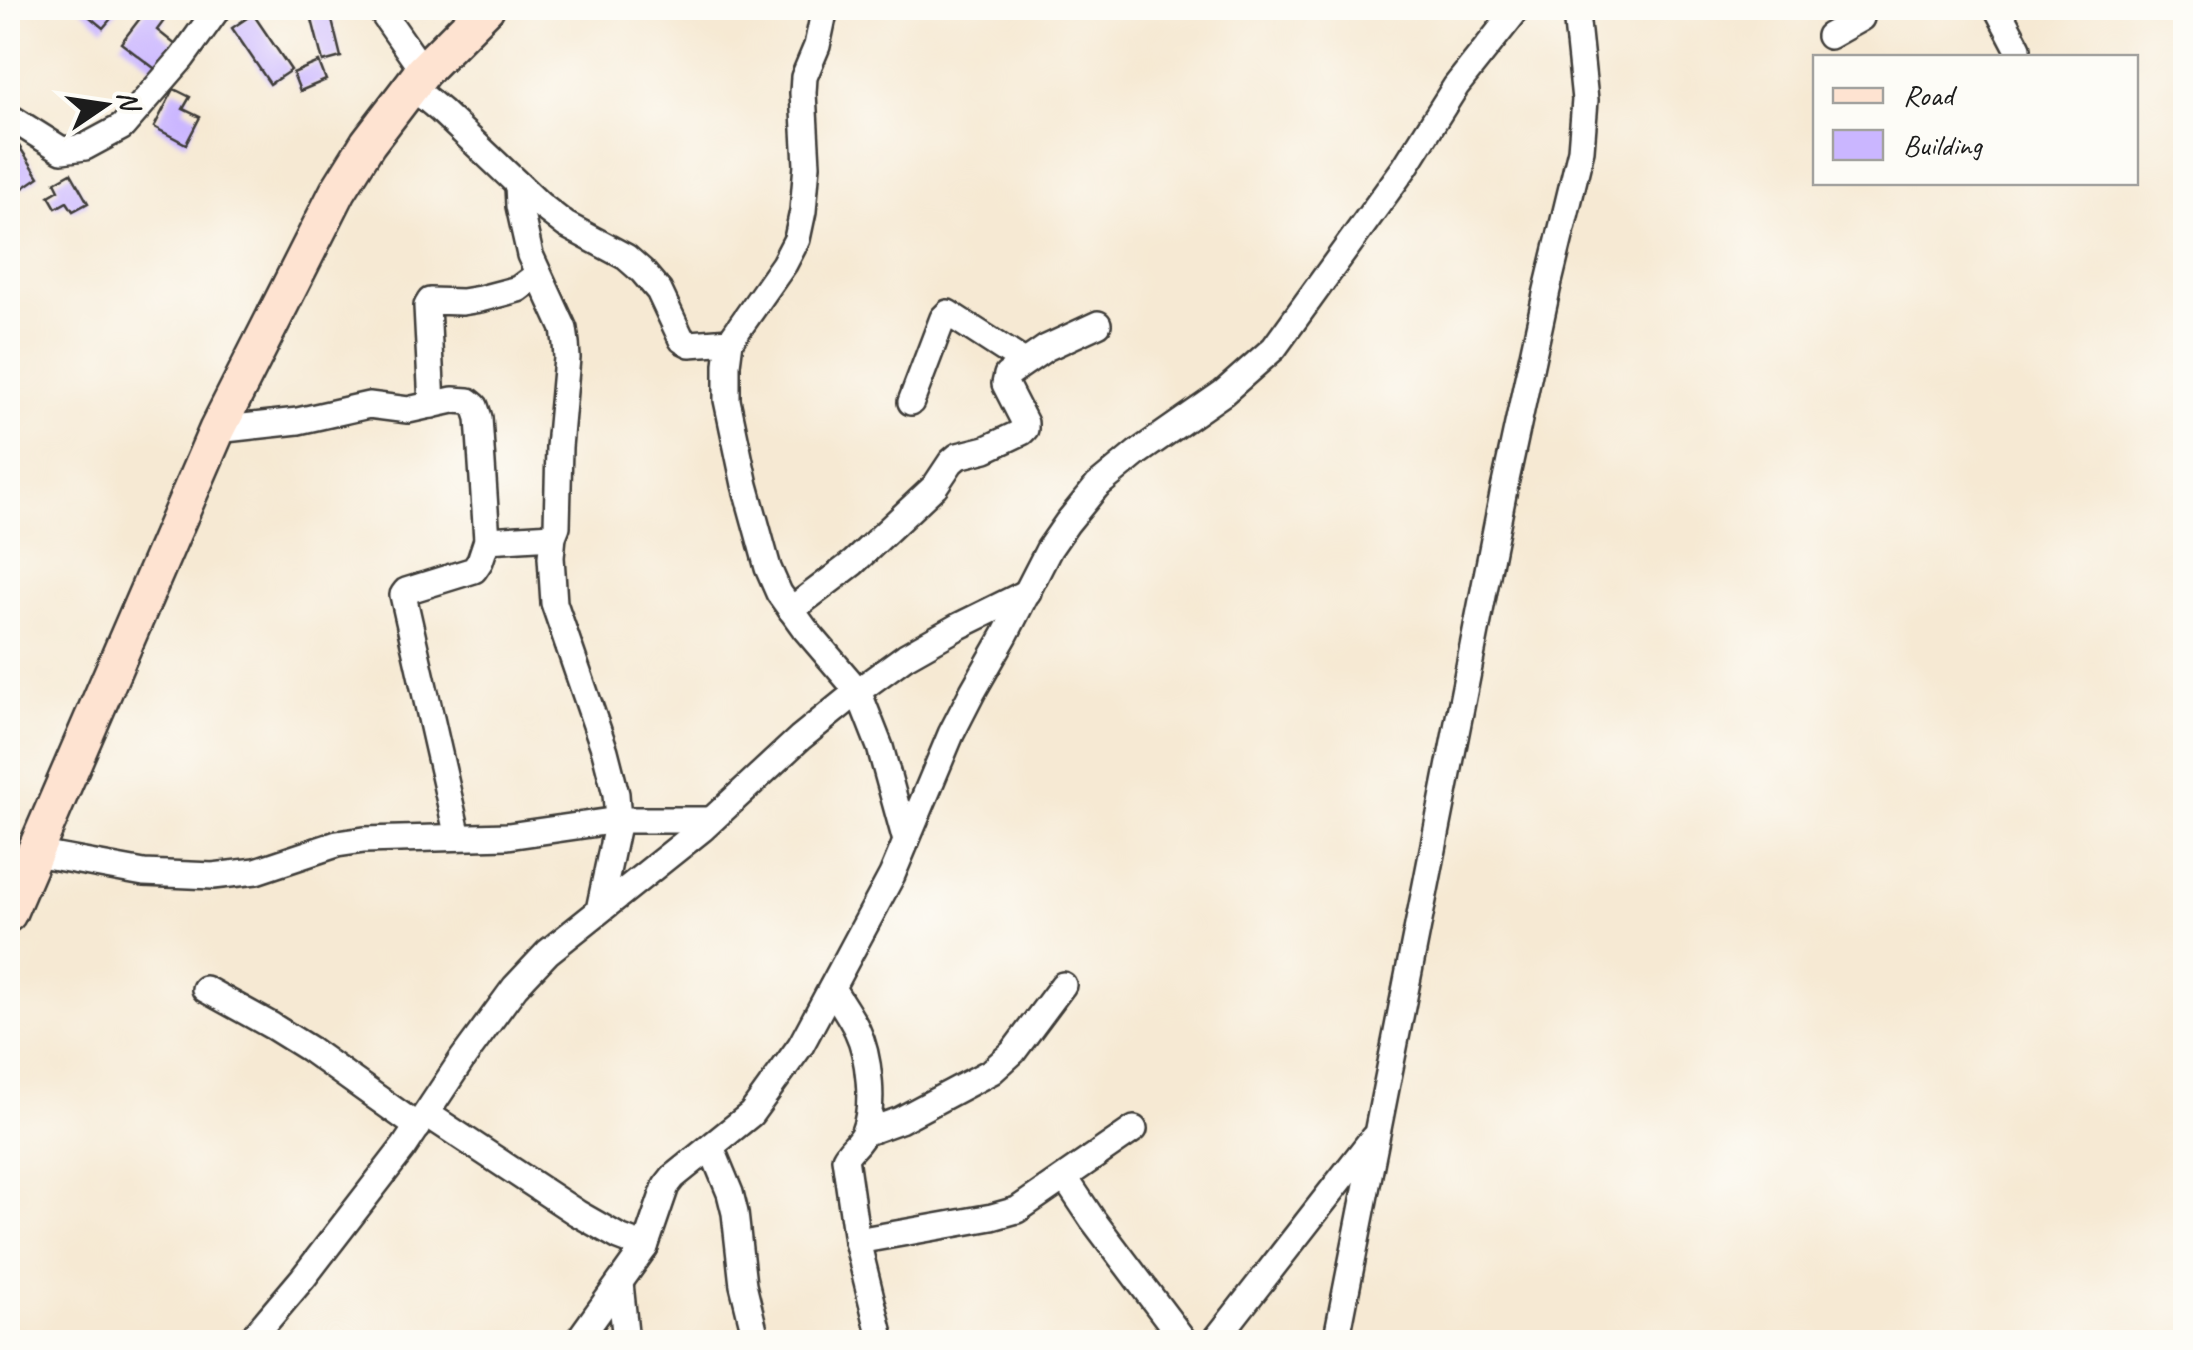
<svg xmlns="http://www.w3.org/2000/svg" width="2193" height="1350" font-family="Caveat,sans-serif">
<rect width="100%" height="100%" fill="#fdfcf7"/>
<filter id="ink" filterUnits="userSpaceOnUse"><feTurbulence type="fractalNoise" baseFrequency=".01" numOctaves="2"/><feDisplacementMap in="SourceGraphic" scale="20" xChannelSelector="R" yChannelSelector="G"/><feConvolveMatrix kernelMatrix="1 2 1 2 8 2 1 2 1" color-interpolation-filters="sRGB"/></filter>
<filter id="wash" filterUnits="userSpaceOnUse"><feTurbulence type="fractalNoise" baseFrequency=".0048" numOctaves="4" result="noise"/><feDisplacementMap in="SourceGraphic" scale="40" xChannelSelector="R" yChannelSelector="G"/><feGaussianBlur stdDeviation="2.25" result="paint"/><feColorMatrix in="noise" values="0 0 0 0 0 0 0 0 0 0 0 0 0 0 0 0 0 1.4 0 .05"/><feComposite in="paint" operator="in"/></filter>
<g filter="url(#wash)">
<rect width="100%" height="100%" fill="#f6e9d3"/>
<g id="blocks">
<g fill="#cab6ff">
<polygon points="79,8 120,8 103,28"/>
<polygon points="148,8 166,18 157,30 177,46 158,71 121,43"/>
<polygon points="309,8 329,8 341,57 323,62"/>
<polygon points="253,14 291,70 270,84 232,28"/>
<polygon points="319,62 326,80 300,91 293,73"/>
<polygon points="174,89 190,97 183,109 200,117 186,144 154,127"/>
<polygon points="19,146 39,177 23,188 16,177 8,182 8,153"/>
<polygon points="71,173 88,203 73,211 67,202 56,208 49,196 59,190 55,182"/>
</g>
</g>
</g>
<g filter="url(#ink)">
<use href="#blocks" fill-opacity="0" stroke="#3d3b37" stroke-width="2.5"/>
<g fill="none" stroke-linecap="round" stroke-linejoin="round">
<g stroke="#3d3b37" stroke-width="30">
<g id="minor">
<polyline points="379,8 423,71"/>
<polyline points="825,8 817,46 804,77 803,93 807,165 803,211 797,239 784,264 730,341 727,364 727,400 745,485 768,568 779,593 805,629 858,691 880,747 906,841"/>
<polyline points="1997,8 2018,48"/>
<polyline points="1829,36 1861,18 1863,8"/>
<polyline points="411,86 441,111 539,204 566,225 626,257 642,271 659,291 682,340 690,344 730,341"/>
<polyline points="8,116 62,150 85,147 122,127 182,58 218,8"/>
<polyline points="518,185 519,206 530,255 564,329 566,343 567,358 559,447 557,526 553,536 551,557 554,603 605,751 616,794 618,820 599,910"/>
<polyline points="911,402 943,318 948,313 1024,362"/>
<polyline points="432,405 427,306 430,301 462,302 480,299 518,289 538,274"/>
<polyline points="217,430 298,421 369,405 408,410 453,400 469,401 475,406 479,418 487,540 480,561 474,570 406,591 403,595 458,837"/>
<polyline points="487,540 553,536"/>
<polyline points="791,610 853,563 935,486 951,462 958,456 986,449 1022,432 1025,429 1025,423 1005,384 1007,375 1046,348 1098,324"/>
<polyline points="35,853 144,873 213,876 256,871 337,844 364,840 508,836 618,820 711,820"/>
<path d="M832,988c8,14 18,27 25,42 12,25 18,76 7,102 -4,11 -14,16 -19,26l12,83 25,101"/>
<polyline points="205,989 272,1026 309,1049 418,1127"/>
<polyline points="427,1114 577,1213 619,1237 645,1247"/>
<polyline points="864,1133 900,1120 992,1071 1013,1052 1063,985"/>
<polyline points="711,1147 730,1193 735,1213 743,1285 757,1342"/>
<polyline points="1065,1178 1093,1220 1185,1342"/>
<polyline points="857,1241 992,1217 1017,1210 1134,1129"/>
<polyline points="620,1283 626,1342"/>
<polyline points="249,1342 303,1278 404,1147 463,1058 515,987 548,952 702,829 800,738 858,691 906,656 959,626 1028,592"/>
<polyline points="577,1342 645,1247 666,1186 673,1177 751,1114 801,1045 892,875 951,734 973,691 1005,635 1049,549 1067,523 1097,486 1137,453 1223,393 1274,348 1405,167 1456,86 1518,8"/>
<polyline points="1214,1342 1373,1138"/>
<polyline points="1336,1342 1504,489 1547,290 1581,150 1585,100 1577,23 1577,8"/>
</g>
</g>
<g stroke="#3d3b37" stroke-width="40">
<polyline id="secondary" points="8,914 217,430 338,191 368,143 423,71 486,8"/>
</g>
<use href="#minor" stroke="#fff" stroke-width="25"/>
<use href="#secondary" stroke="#fee3d1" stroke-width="35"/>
</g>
</g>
<rect width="2193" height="1350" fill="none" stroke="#fdfcf7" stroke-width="40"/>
<rect x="1813" y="55" width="325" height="130" fill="#fdfcf7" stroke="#a3a29f" stroke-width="2.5"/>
<rect x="1833" y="88" width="50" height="15" fill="#fee3d1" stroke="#a3a29f" stroke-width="2.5"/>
<text x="1903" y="105" font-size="30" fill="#1c1c1c">Road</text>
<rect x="1833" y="130" width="50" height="30" fill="#cab6ff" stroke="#a3a29f" stroke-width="2.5"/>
<text x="1903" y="155" font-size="30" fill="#1c1c1c">Building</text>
<g transform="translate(105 105) rotate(77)" stroke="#fdfcf7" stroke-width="8" paint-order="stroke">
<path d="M0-8L18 38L0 25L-18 38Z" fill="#1c1c1c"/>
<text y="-15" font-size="28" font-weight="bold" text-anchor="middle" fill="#1c1c1c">N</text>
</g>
</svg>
